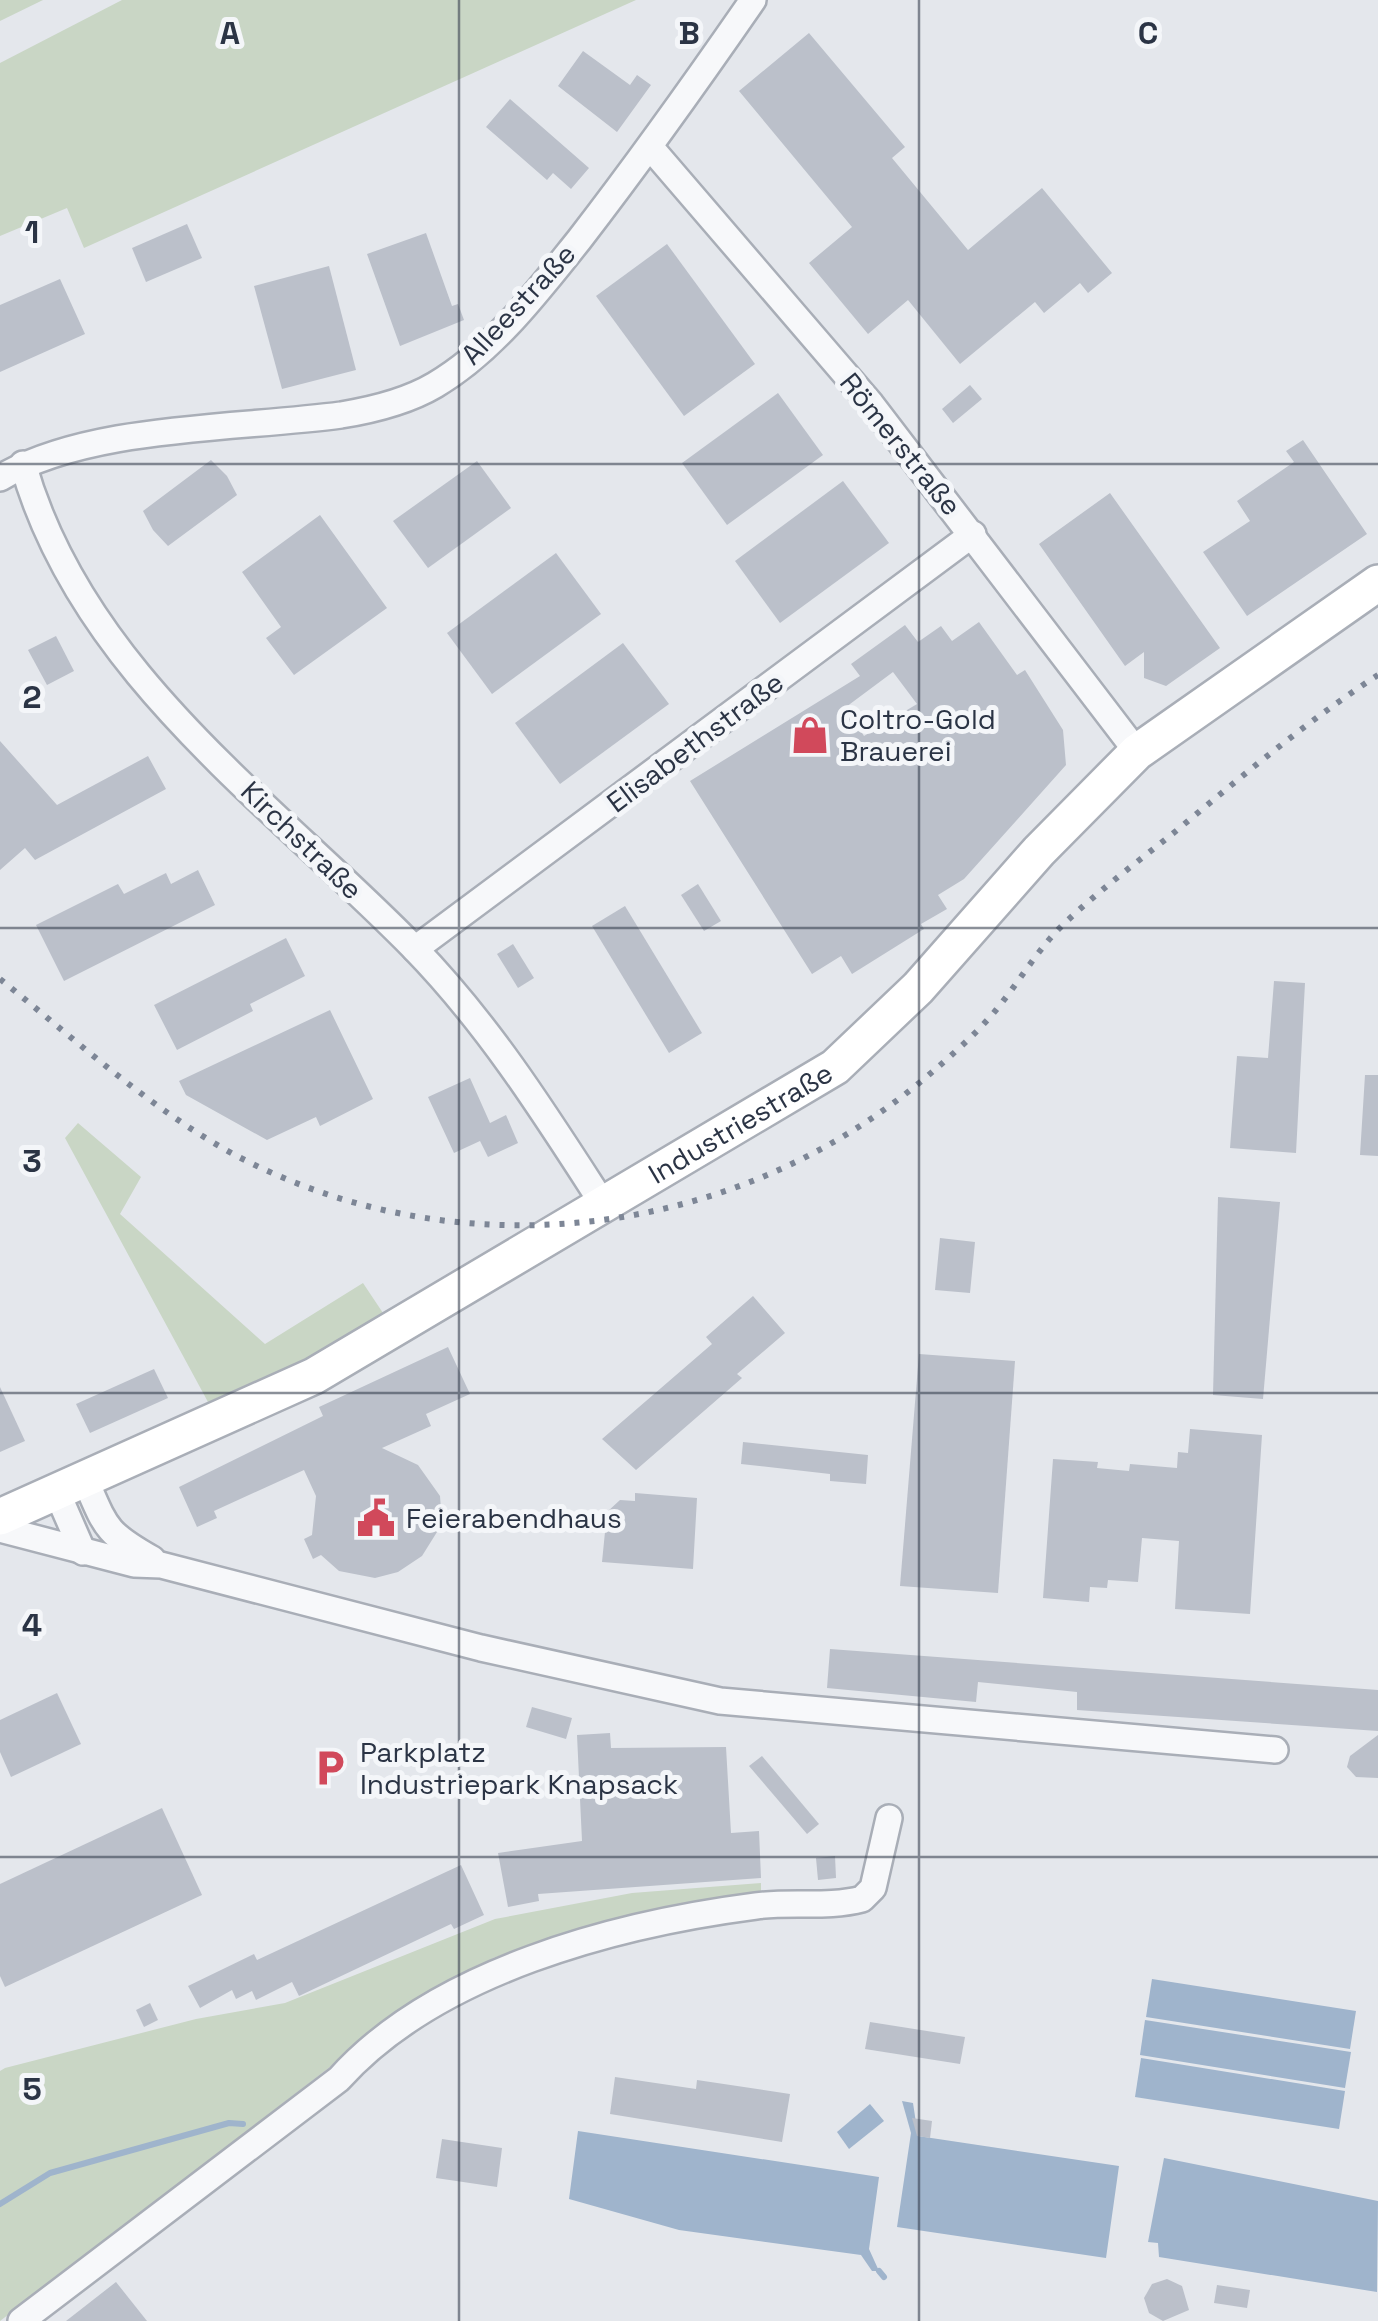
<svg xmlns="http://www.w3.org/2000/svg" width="1378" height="2321" font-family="'Space Grotesk',sans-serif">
<rect width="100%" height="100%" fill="#e4e7ec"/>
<g fill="#c9d6c5">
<polygon points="0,0 43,0 0,21"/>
<polygon points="122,0 636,0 84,248 67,208 0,236 0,63"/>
<polygon points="78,1123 141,1177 120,1214 265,1344 363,1283 389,1322 208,1402 65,1138"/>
<polygon points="761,1883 761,1891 565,1933 493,1958 413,2003 0,2321 0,2071 5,2068 196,2019 285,2003 495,1919 632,1893"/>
</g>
<g fill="#9fb4cc">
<polygon points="1152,1979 1356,2011 1350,2049 1146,2017"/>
<polygon points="1145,2020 1351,2052 1345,2088 1140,2055"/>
<polygon points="1141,2058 1345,2091 1339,2129 1135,2097"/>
<polygon points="902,2101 913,2103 918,2136 1119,2166 1106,2258 897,2227 911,2133"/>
<polygon points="870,2104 884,2121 849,2149 837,2132"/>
<polygon points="578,2131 879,2177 869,2249 879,2271 872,2271 861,2255 679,2230 569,2199"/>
<polygon points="1164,2158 1378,2201 1377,2292 1159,2257 1158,2243 1148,2242"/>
</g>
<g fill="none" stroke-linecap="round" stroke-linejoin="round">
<g stroke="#9fb4cc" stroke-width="6">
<polyline points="0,2204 50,2173 229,2123 243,2124"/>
<polyline points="879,2271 884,2277"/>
</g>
</g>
<g fill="#bbc0ca" fill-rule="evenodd">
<polygon points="809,33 905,147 892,158 968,250 1042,188 1112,273 1088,293 1080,283 1044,313 1035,302 960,364 908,300 868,334 809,263 852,227 739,91"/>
<polygon points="583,51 630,85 637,75 651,85 617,132 558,86"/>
<polygon points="510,99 589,168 571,189 553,173 547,180 486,127"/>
<polygon points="187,224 202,258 146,282 132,248"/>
<polygon points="426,233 452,306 458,304 464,320 400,346 367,254"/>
<polygon points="667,244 755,364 684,416 596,296"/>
<polygon points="329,266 356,370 282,389 254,286"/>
<polygon points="60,279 85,334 0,372 0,305"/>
<polygon points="970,385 982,399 953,423 942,409"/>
<polygon points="778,393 823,455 727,525 682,463"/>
<polygon points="1303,440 1367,534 1247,616 1203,552 1250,521 1237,501 1294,462 1286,451"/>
<polygon points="211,460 227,476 237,495 168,546 153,530 143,511"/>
<polygon points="477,461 511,508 428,568 393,521"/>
<polygon points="843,481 889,543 780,623 735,561"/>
<polygon points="1110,493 1220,648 1166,686 1144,678 1144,652 1125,666 1039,544"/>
<polygon points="320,515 387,608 294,675 266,638 281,627 242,572"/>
<polygon points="556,553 601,614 492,694 447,633"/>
<path d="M979,622l38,53 8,-5 38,60 3,35 -102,114 -26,16 9,14 -26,15 3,5 -72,45 -11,-18 -29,18 -122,-193 170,-105 -9,-12 54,-39 13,17 23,-16 11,15zM893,672l24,32 -53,32 -18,-29z"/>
<polygon points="56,636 74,671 47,685 28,650"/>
<polygon points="623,643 669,704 560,784 515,723"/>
<polygon points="0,741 57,805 148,756 166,789 35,860 25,848 0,870"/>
<polygon points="198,870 215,905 64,981 36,925 118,884 124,894 166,873 171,884"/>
<polygon points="698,884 721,921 704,931 681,895"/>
<polygon points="625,906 702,1033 669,1053 592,926"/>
<polygon points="286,938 305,976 250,1004 253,1011 177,1050 154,1005"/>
<polygon points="513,944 534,978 518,988 497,954"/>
<polygon points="1274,981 1305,983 1296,1153 1230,1148 1237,1056 1268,1058"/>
<polygon points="330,1010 373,1099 320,1126 316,1117 267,1140 186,1095 179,1081"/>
<polygon points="1365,1075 1378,1075 1378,1156 1360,1155"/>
<polygon points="470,1078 490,1123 506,1115 518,1143 488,1157 480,1141 454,1153 428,1097"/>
<polygon points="1218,1197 1280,1202 1263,1399 1213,1395"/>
<polygon points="940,1238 975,1242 970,1293 935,1290"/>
<polygon points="753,1296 785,1333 737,1374 742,1378 636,1470 602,1439 712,1344 706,1337"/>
<polygon points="448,1347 470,1394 426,1414 431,1426 382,1448 418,1465 440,1496 442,1524 422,1556 398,1572 375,1578 339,1571 321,1555 313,1559 304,1539 312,1535 316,1496 304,1470 214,1511 217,1518 197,1527 179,1487 323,1416 319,1407"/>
<polygon points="919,1354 1015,1361 998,1593 900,1586"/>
<polygon points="154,1369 168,1398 90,1433 76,1404"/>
<polygon points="0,1387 25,1441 0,1452"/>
<polygon points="1190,1429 1262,1435 1250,1614 1175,1609 1179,1541 1142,1538 1138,1582 1108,1580 1107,1588 1090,1587 1089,1602 1043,1598 1053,1459 1098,1462 1097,1468 1129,1471 1130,1464 1177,1468 1178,1452 1188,1453"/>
<polygon points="743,1442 868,1455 866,1484 830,1481 830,1474 741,1464"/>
<polygon points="635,1493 697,1498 693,1569 602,1562 607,1512 620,1500 635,1501"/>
<polygon points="830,1649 1378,1690 1378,1731 1077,1710 1077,1692 978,1682 976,1702 827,1688"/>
<polygon points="57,1693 81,1744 11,1777 0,1752 0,1720"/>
<polygon points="532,1707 572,1718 566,1739 526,1727"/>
<polygon points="610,1733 611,1748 726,1747 731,1833 759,1831 761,1878 538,1894 539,1901 508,1907 498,1853 582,1841 577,1735"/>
<polygon points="1378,1735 1378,1778 1356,1777 1347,1767 1350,1756"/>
<polygon points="762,1756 819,1824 807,1834 749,1766"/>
<polygon points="162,1808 202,1895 5,1987 0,1976 0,1884"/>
<polygon points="835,1856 836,1878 818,1880 816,1858"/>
<polygon points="461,1865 484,1915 454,1929 451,1924 299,1996 292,1982 256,2000 252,1991 236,1999 232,1990 200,2008 188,1986 254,1954 257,1960"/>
<polygon points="150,2003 158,2020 144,2027 136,2010"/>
<polygon points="870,2022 965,2037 960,2064 865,2049"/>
<polygon points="615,2077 696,2089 697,2080 790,2094 782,2142 610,2114"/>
<polygon points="912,2118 932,2121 930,2138 917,2136"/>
<polygon points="442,2139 502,2148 497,2187 436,2178"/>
<polygon points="1167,2279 1182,2286 1189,2310 1163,2321 1149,2313 1144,2298 1152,2284"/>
<polygon points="116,2282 147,2321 66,2321"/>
<polygon points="1217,2285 1250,2290 1247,2308 1214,2303"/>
</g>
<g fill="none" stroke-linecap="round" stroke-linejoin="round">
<g stroke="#a9aeb7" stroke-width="30">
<g id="street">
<polyline points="651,148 871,404 1137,752"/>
<path d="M23,464c58,207 247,337 391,484 75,77 131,166 189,256"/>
<path d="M0,478c89,-53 238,-49 341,-63 31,-5 67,-14 94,-30 58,-34 103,-94 144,-145 61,-79 118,-159 174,-240"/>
<polyline points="415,949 973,534"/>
<path d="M84,1477c22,50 20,55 68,82"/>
<polyline points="56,1490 83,1552"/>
<polyline points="0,1529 134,1564 161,1565 481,1648 720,1701 1275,1750"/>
<path d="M21,2321l318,-242c97,-108 278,-155 417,-173 35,-5 72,2 106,-7l11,-11 16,-70"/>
</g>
</g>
<g stroke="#a9aeb7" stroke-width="40">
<g id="secondary">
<path id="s1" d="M0,1517l314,-141 521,-309 83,-79 121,-137 98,-99 241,-169"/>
</g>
</g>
<use href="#street" stroke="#f7f8fa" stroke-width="25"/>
<use href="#secondary" stroke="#fff" stroke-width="35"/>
<path stroke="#7d8696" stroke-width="6" stroke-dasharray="5 10" stroke-linecap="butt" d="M0,979c76,61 151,131 237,177 225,118 503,82 694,-83 22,-19 46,-40 65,-63 24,-29 44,-65 72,-90 34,-32 72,-60 108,-89 66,-55 130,-109 202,-156"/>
</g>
<path fill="none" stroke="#2b3445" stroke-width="2.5" stroke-opacity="0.55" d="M459,0v2321M919,0v2321M0,464h1378M0,928h1378M0,1393h1378M0,1857h1378"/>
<defs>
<g id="shop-bare" transform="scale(3)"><path d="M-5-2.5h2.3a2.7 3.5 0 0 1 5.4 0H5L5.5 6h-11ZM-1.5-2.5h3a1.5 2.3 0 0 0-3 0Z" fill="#d1495b" stroke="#f4f6f9" stroke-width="2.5" paint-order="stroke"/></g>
<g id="civic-bare" transform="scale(3)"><path d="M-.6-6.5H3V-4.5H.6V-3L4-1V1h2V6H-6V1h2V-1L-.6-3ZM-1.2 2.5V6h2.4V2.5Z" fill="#d1495b" stroke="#f4f6f9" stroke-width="2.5" paint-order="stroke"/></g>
<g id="parking-bare" transform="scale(3)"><path d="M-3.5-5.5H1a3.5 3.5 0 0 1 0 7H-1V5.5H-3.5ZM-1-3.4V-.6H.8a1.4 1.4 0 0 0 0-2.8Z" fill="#d1495b" stroke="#f4f6f9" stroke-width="2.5" paint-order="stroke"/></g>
</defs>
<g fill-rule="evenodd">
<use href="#shop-bare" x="810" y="735"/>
<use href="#civic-bare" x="376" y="1518"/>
<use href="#parking-bare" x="330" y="1768"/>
</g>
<g text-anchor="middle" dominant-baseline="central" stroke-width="10" stroke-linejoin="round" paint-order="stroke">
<g font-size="28" fill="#2b3445" stroke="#f4f6f9">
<text transform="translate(518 304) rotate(-47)">Alleestraße</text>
<text transform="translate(901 444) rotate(51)">Römerstraße</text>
<text transform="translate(695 742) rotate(-37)">Elisabethstraße</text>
<text transform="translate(302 840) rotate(44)">Kirchstraße</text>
<text stroke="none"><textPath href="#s1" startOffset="840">Industriestraße</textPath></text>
</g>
<g font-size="28" fill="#2b3445" stroke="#f4f6f9" text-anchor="start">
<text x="840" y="719">Coltro-Gold<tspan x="840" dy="32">Brauerei</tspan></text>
<text x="406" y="1518">Feierabendhaus</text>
<text x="360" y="1752">Parkplatz<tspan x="360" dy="32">Industriepark Knapsack</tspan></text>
</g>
</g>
<g font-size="32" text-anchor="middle" font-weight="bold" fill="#2b3445" stroke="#f4f6f9" stroke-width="10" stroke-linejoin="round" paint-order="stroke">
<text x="230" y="44">A</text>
<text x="689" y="44">B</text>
<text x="1148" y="44">C</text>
<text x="32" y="243">1</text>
<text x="32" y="708">2</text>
<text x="32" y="1172">3</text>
<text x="32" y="1636">4</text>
<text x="32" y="2100">5</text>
</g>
</svg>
